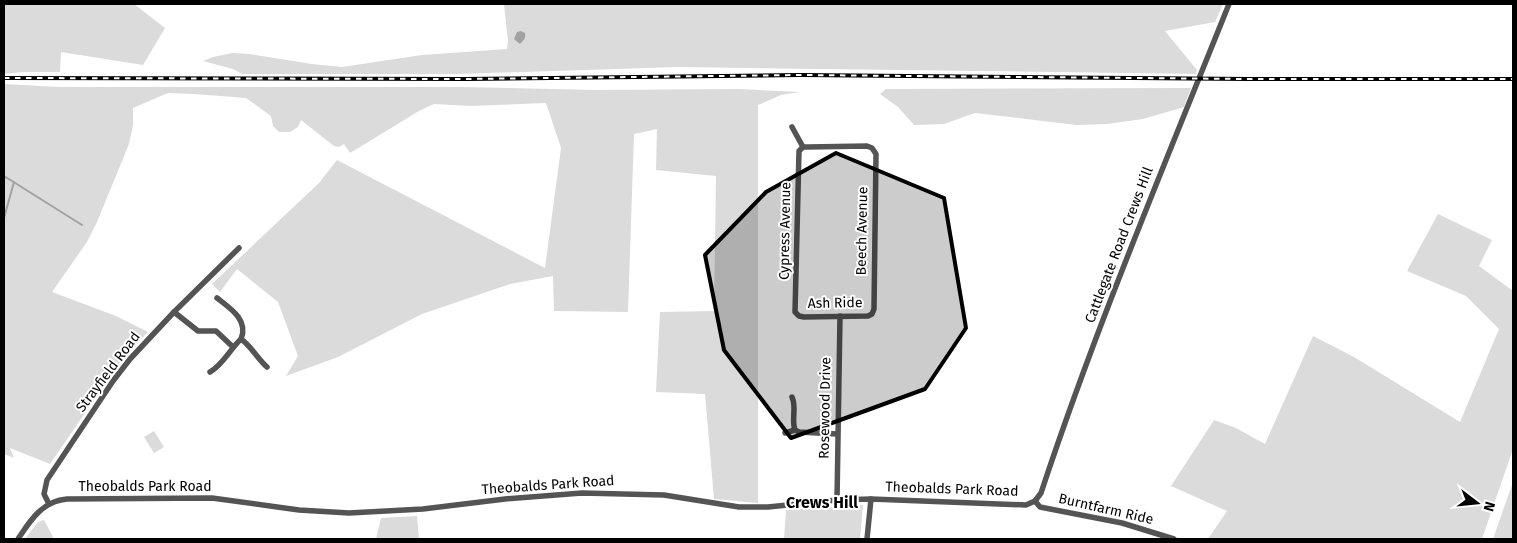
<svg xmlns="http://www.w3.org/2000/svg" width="1517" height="543" font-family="'Fira Sans',sans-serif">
<rect width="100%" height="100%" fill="#fff"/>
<g fill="#dbdbdb">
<polygon points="4,4 134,4 165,28 143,65 61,52 60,72 23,72 4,74"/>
<polygon points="504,4 1223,4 1215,22 1165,31 1197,70 1196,74 678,67 459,74 242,74 233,69 203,61 213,57 232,53 250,54 312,64 342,67 422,55 507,49 508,41"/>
<polygon points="4,84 60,87 461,87 596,90 739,89 800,92 781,95 758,105 758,503 714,499 705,394 656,392 660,312 714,311 716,176 656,170 657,129 634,134 628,312 554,311 553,276 510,284 422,314 338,357 286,376 298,356 278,302 237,269 220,292 212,284 319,183 337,160 545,268 561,148 546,103 470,106 434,104 419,111 350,153 344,144 339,147 334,146 301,120 298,127 290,132 279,132 273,126 271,116 246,98 194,94 168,93 133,108 133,125 129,144 97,222 87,242 52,292 116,316 148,332 123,358 50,464 10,448 14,458 4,454"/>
<polygon points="1191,88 1184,107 1143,119 1107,124 1076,125 975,113 944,124 914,125 898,107 880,94 886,89"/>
<polygon points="1438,214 1492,240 1479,266 1513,291 1513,449 1482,539 1208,539 1227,511 1171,486 1214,420 1236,428 1265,444 1313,336 1354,357 1460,422 1499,329 1466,296 1407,271"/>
<polygon points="154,431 164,447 154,453 144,437"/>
<polygon points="1513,482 1513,539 1493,539"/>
<polygon points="863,505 860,539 784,539 786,510"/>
<polygon points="417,516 419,539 376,539 381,518"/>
<polygon points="44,520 54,539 25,539 38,522"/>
</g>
<path fill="#a2a2a2" d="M521,31l4,2c1,5 -1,7 -5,11l-6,-5 3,-7z"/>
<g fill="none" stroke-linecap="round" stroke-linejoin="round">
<g stroke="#a2a2a2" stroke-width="2">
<polyline points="4,176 82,225"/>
<polyline points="4,218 14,182"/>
</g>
<g stroke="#545454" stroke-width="5.5">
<polyline points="792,127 803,147"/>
<polygon points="867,146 872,148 876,154 874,309 872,314 868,316 804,317 799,316 795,312 799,151 803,147 807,147"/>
<path d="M217,298c13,10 32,22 24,41"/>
<polyline points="174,312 198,331 216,331 233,347"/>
<path d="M210,372c13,-7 20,-23 31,-33 10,7 16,19 26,28"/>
<path d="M792,397c5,10 -1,23 3,33l4,2 38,2"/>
<polyline points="785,433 795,430"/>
<polyline points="837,500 840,316"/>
<polyline points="1035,501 1040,507 1122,523 1174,539"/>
<polyline points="49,504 44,494 47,480 113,381 130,359 174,312 239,248"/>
<path d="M18,539c12,-18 24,-38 49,-40l145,-1 87,12 50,3 74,-4 82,-10 77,-6 82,2 75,12h29l69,-7 34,-1 155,6 9,-4 6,-8c55,-166 123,-327 188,-489"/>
<polyline points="867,539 871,499"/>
</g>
<g stroke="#000" stroke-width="4">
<polyline id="rail" points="4,78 466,79 800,75 1248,79 1513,79"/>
</g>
<use href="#rail" stroke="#fff" stroke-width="2" stroke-dasharray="5.5" stroke-linecap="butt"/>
</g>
<path fill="#000" fill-opacity="0.2" stroke="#000" stroke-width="4" stroke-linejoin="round" d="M836,153l108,45 22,130 -41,61 -134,49 -67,-88 -19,-95 61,-63z"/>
<g text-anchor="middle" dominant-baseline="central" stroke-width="4" stroke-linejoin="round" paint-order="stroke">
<g font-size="14" fill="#000" stroke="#fff">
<text transform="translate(785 231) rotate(-89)">Cypress Avenue</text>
<text transform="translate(862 231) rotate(-89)">Beech Avenue</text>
<text transform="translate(1119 245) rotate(-69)">Cattlegate Road Crews Hill</text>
<text transform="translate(835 303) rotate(-1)">Ash Ride</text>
<text transform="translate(108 372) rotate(-53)">Strayfield Road</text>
<text transform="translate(825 408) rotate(-89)">Rosewood Drive</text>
<text transform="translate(548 485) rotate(-4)">Theobalds Park Road</text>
<text x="145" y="486">Theobalds Park Road</text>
<text transform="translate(952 489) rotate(2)">Theobalds Park Road</text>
<text transform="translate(1106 509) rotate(13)">Burntfarm Ride</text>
</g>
<g font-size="16" font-weight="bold" fill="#000" stroke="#fff">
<text x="822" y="502">Crews Hill</text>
</g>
</g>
<rect width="1517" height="543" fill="none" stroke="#000000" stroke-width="10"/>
<g transform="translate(1477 503) rotate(106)" stroke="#ffffff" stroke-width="4" paint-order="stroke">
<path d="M0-4L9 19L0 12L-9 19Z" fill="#000000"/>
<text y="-8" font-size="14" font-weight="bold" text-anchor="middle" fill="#000000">N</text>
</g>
</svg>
